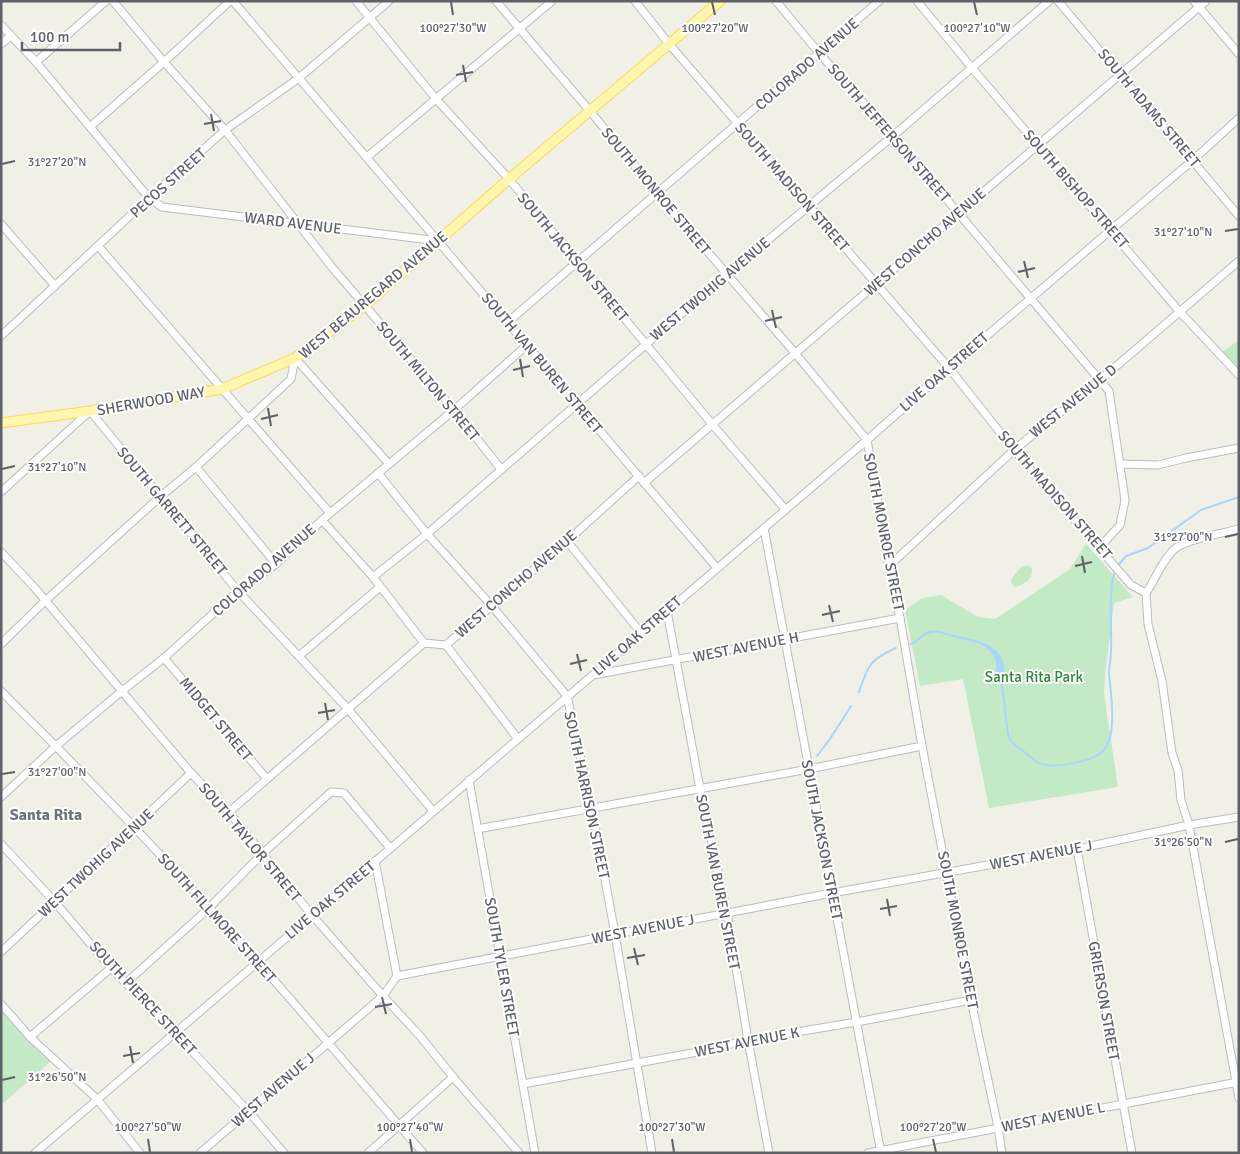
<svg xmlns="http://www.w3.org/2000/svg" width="1240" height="1154" font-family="Signika,sans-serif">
<rect width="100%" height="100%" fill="#f1f0e7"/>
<g fill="#c2eac4">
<polygon points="1239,340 1239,368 1222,352"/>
<polygon points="1086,544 1133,597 1114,603 1105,674 1104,694 1118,787 989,808 963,679 920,686 905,610 922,598 941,595 978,617 995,619 1070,569"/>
<path d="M1029,565l3,4c1,10 -9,16 -17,18l-4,-4 1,-5 9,-11z"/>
<polygon points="1,1007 52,1060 1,1105"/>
</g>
<path fill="#a9d4ff" d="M951,634c26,7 57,9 53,44l-9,1c0,-6 2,-11 1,-16 -2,-21 -30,-22 -46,-27z"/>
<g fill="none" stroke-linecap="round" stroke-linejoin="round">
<g stroke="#a9d4ff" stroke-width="2">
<polyline points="1117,567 1126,556 1148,548 1201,510 1239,497"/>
<path d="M911,644c5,-2 6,-3 10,-7 9,-8 19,-5 29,-2"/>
<path d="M1001,677l7,57c1,8 8,12 14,16 5,4 10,9 15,12 14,8 58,0 68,-13 12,-17 6,-55 4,-75 0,-8 2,-15 2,-23 1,-20 -3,-62 4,-80"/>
<path d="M859,692c8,-25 11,-33 37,-44"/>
<polyline points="817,756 830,739 851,706"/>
</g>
<g stroke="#b9bcc1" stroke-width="9">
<g id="minor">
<polyline points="113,1 164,62 225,130 331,266 454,410 501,469"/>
<polyline points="233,1 717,568"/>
<polyline points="356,1 436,99 509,179 712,424 785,509"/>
<polyline points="496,1 590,111 657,193 795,353 867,440 889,566 900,618 922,746 971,1000 998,1127 1002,1153"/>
<polyline points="635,1 669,44 949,368 1014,450 1131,585 1146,593 1148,624 1162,681 1172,753 1178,770 1181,800 1189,825 1239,1098"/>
<polyline points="776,1 819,53 893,136 1109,391 1125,500 1120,525 1100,547"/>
<polyline points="917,1 972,68 1179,311 1239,375"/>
<polyline points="1058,1 1239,216"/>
<polyline points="1194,1 1239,54"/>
<polyline points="1,25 36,62 149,198 162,207 439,241"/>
<polyline points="1,44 11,36"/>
<polyline points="36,62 106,1"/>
<polyline points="91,126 164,62 230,1"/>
<polyline points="367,157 552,1"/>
<polyline points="1,224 55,286"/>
<polyline points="99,247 330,513"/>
<polyline points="508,322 879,1"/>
<polyline points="1,336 149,198 225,130 299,78 389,1"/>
<polyline points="295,358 389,464"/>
<polyline points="1120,464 1158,465 1186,458 1239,448"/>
<polyline points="196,467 276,564"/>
<polyline points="378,473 427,534 492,606 567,696 592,809 615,934 652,1153"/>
<polyline points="644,483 1206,1"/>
<polyline points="1,492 90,411 238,591 348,709 433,811"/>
<polyline points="322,520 373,577 424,643"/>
<polyline points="764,528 881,1153"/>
<polyline points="567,541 641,633"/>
<polyline points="1,552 34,587 191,773 229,812 311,914 383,996 420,1036 453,1077 519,1153"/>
<polyline points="889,566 1014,450 1099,381 1239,261"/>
<polyline points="373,577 427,534 726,275 893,136 1049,1"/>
<path d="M1146,593c9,-13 17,-35 30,-45 11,-9 48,-15 63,-19"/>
<polyline points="667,611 700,789 727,913 748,1040 769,1153"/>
<polyline points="1,644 45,601 160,497 196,467 291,379 295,358"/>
<polyline points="446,645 518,739"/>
<polyline points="299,656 380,587"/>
<polyline points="164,658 267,779"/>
<polyline points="593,675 900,618"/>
<path d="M1,691c88,88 174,177 256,270 56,63 110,128 166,192"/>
<polyline points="469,780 535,1153"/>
<polyline points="1,797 56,746 122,691 164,658 238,591 276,564 322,520 454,410 527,345"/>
<polyline points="229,812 424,643 446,645 567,541 639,476"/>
<polyline points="477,829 809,769 922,746"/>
<polyline points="1,844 54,901 111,968 175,1033 249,1112 284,1153"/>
<polyline points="1077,849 1132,1153"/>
<polyline points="375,861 397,976"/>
<polyline points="1,952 191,773"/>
<polyline points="127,982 209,908 262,854 331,792 344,793 390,848"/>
<polyline points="1,1004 30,1037 97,1099 140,1153"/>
<polyline points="30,1037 111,968"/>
<polyline points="523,1084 692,1053 748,1040 857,1022 971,1000"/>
<polyline points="35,1153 867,440 949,368 1193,160 1239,118"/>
<polyline points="200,1153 383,996 397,976 832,893 1077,849 1189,825 1239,817"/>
<polyline points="368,1153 453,1077"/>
<polyline points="868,1153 1238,1082"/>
</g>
</g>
<g stroke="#fdd854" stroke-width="11">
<polyline id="major" points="1,423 90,411 222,389 295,358 364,306 509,179 720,1"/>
</g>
<use href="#minor" stroke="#fff" stroke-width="7"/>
<use href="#major" stroke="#fff7ae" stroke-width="9"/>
</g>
<path fill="none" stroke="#5e6268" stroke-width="2" d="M451,2l2,13M712,2l3,13M974,2l3,13M463,65l3,17M456,75l17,-3M211,114l3,17M204,124l17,-3M2,164l13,-3M1225,231l13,-2M1024,261l4,17M1018,272l17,-4M772,310l4,18M765,321l17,-4M520,359l3,18M513,370l17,-4M268,408l3,18M261,419l17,-4M2,469l13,-3M1225,537l13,-3M1082,556l3,17M1075,566l17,-4M829,605l4,17M822,615l18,-4M577,654l4,17M570,664l17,-4M325,703l3,17M318,713l17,-3M2,774l13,-2M1225,842l13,-3M887,899l3,17M880,909l17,-3M634,948l4,17M627,958l18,-3M382,997l4,17M375,1007l17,-3M130,1046l3,17M123,1056l17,-3M2,1080l13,-3M148,1139l2,13M410,1139l2,13M672,1139l2,13M933,1139l3,13"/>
<g text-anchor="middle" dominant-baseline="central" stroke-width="4" stroke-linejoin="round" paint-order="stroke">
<g font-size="15" fill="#5e6268" stroke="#fff">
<text transform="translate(807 64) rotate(-41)">COLORADO AVENUE</text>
<text transform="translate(1149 108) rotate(50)">SOUTH ADAMS STREET</text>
<text transform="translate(889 133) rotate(49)">SOUTH JEFFERSON STREET</text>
<text transform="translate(168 183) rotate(-42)">PECOS STREET</text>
<text transform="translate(792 187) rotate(49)">SOUTH MADISON STREET</text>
<text transform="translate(1076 189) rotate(49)">SOUTH BISHOP STREET</text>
<text transform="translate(656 191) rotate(50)">SOUTH MONROE STREET</text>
<text transform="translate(293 223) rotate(7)">WARD AVENUE</text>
<text transform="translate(925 242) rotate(-41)">WEST CONCHO AVENUE</text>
<text transform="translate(573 257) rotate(50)">SOUTH JACKSON STREET</text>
<text transform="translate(710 289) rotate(-40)">WEST TWOHIG AVENUE</text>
<text transform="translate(373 295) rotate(-40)">WEST BEAUREGARD AVENUE</text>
<text transform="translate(542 363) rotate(50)">SOUTH VAN BUREN STREET</text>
<text transform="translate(944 372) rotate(-41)">LIVE OAK STREET</text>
<text transform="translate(428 381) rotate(50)">SOUTH MILTON STREET</text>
<text transform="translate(151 401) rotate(-10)">SHERWOOD WAY</text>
<text transform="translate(1073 401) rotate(-39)">WEST AVENUE D</text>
<text transform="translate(1055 495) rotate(49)">SOUTH MADISON STREET</text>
<text transform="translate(172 511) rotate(50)">SOUTH GARRETT STREET</text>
<text transform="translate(884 532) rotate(79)">SOUTH MONROE STREET</text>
<text transform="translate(264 570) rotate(-41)">COLORADO AVENUE</text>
<text transform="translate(516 584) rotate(-41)">WEST CONCHO AVENUE</text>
<text transform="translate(637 636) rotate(-41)">LIVE OAK STREET</text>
<text transform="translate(746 647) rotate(-11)">WEST AVENUE H</text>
<text transform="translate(216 719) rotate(50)">MIDGET STREET</text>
<text transform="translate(587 795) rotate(78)">SOUTH HARRISON STREET</text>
<text transform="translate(822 840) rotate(79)">SOUTH JACKSON STREET</text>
<text transform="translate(250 842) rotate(50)">SOUTH TAYLOR STREET</text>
<text transform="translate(1041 855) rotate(-11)">WEST AVENUE J</text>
<text transform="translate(96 863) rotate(-43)">WEST TWOHIG AVENUE</text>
<text transform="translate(718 882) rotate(79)">SOUTH VAN BUREN STREET</text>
<text transform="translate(330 900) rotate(-40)">LIVE OAK STREET</text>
<text transform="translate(217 918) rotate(48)">SOUTH FILLMORE STREET</text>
<text transform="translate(643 929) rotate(-11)">WEST AVENUE J</text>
<text transform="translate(958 930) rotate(79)">SOUTH MONROE STREET</text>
<text transform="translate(502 967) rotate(80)">SOUTH TYLER STREET</text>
<text transform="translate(143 998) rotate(47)">SOUTH PIERCE STREET</text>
<text transform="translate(1104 1001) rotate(80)">GRIERSON STREET</text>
<text transform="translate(747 1042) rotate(-11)">WEST AVENUE K</text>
<text transform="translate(273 1090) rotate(-41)">WEST AVENUE J</text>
<text transform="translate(1053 1117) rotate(-11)">WEST AVENUE L</text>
</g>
<g font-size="15" fill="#2f8638" stroke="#fff">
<text x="1034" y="677">Santa Rita Park</text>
</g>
<g font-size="16" font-weight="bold" fill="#6f747a" stroke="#fff">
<text x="46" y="815">Santa Rita</text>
</g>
</g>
<g font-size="12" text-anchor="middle" fill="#5e6268" stroke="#fff" stroke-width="4" stroke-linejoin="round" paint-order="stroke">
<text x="453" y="32">100°27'30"W</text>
<text x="715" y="32">100°27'20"W</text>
<text x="977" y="32">100°27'10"W</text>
<text x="57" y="166">31°27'20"N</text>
<text x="1183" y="236">31°27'10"N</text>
<text x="57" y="471">31°27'10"N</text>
<text x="1183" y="541">31°27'00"N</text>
<text x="57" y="776">31°27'00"N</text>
<text x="1183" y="846">31°26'50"N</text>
<text x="57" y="1081">31°26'50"N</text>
<text x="148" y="1131">100°27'50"W</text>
<text x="410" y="1131">100°27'40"W</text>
<text x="672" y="1131">100°27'30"W</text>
<text x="933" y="1131">100°27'20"W</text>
</g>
<rect width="1240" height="1154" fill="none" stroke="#5e6268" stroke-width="5"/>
<path d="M22 42v8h98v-8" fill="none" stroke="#5e6268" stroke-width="2.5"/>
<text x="30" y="42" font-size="15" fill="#5e6268" stroke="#ffffff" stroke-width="4" paint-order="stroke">100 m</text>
</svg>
